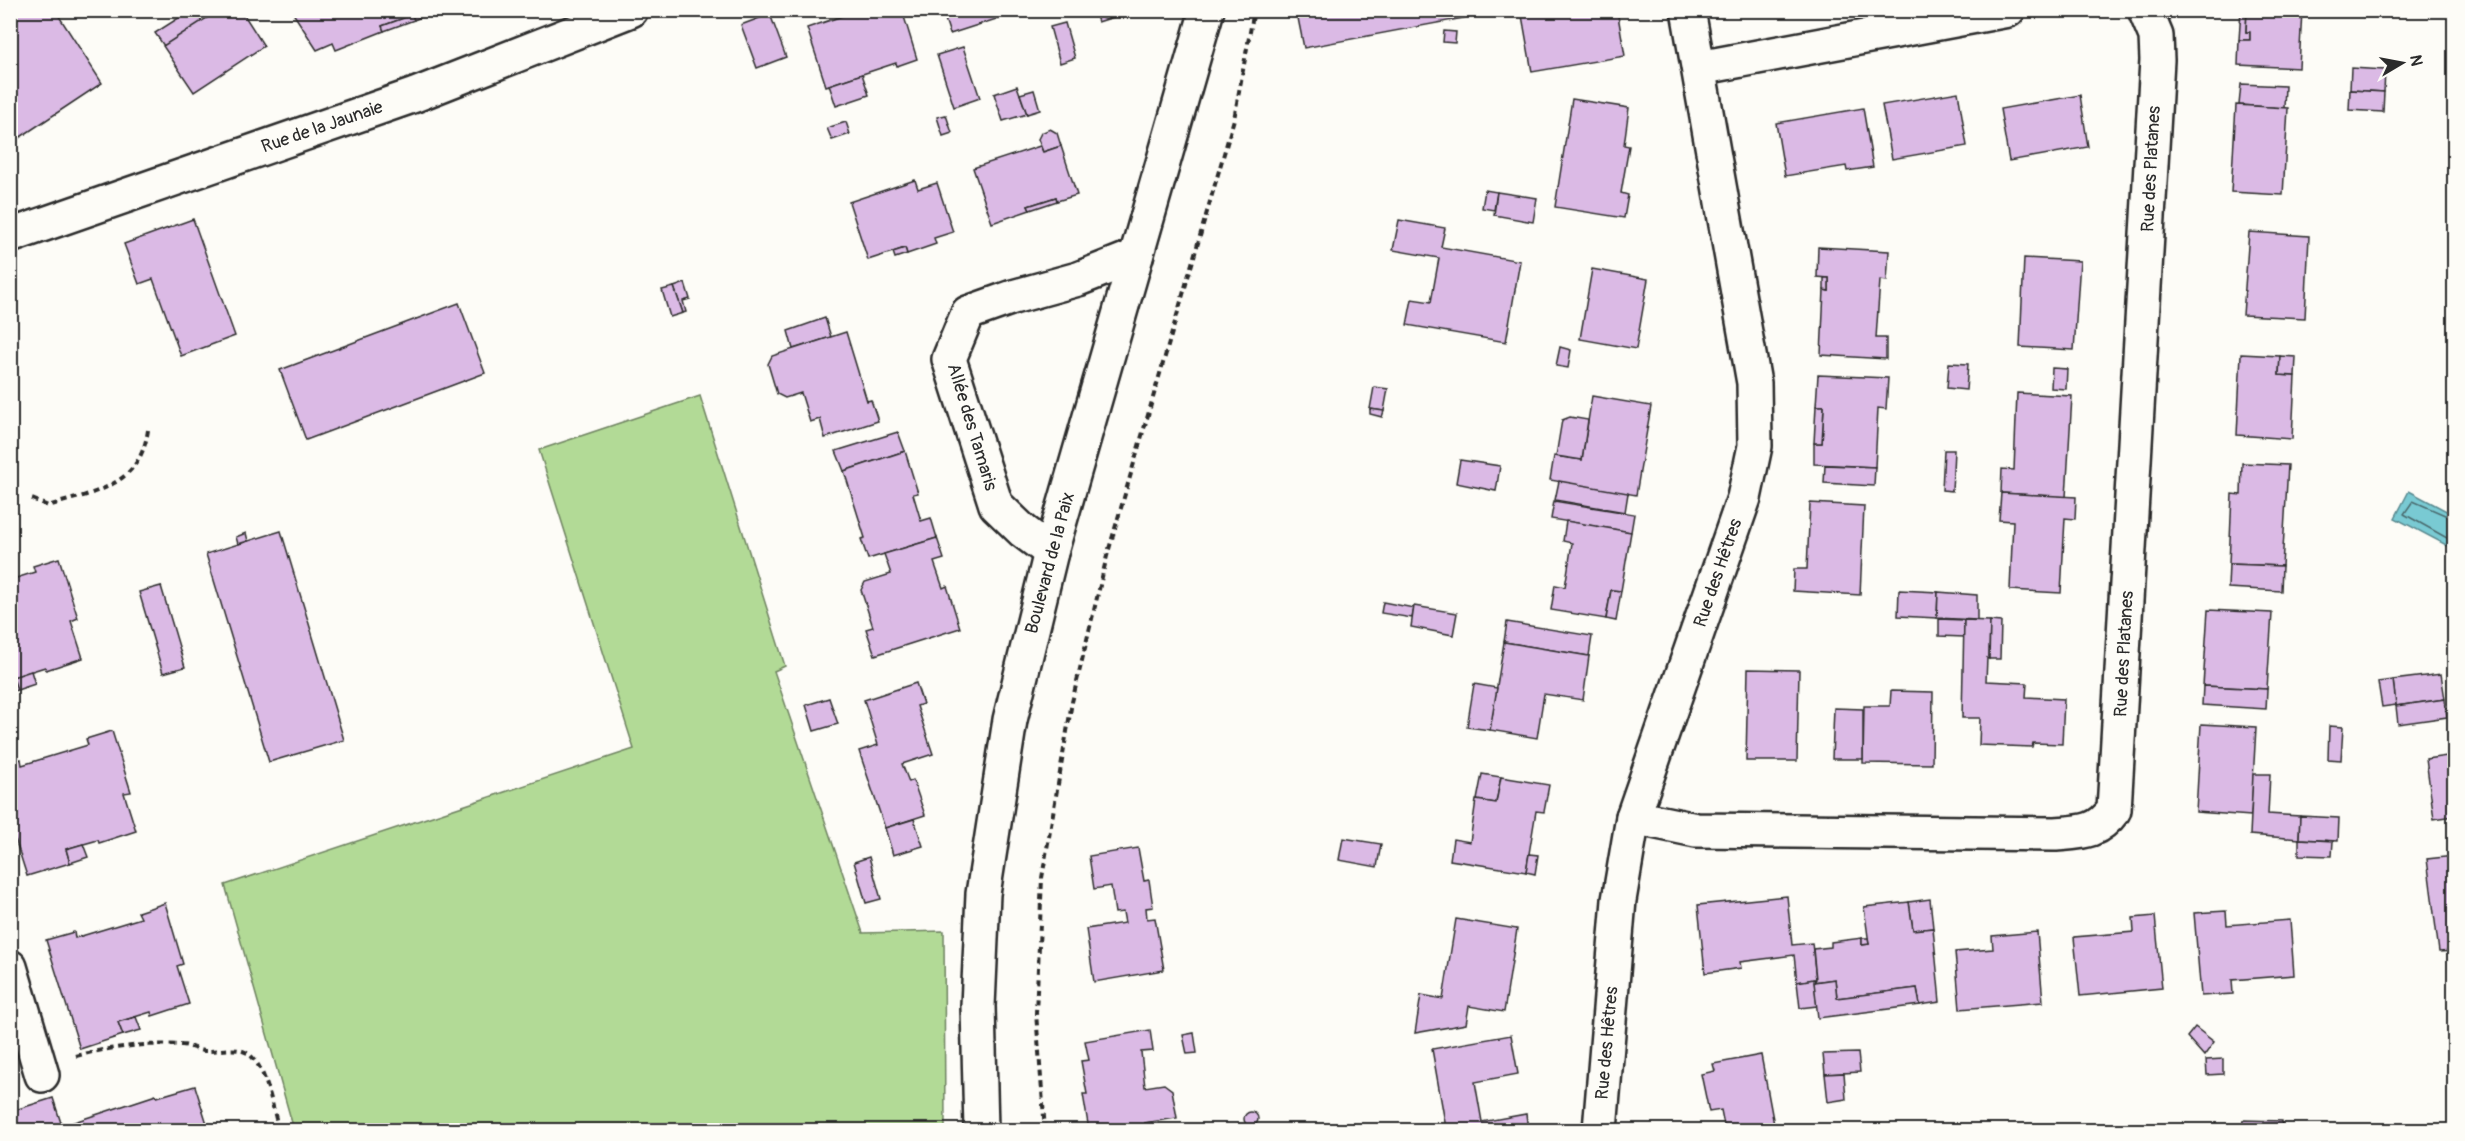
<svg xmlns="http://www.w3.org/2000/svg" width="2465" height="1141" font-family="Pangolin,sans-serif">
<rect width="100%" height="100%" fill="#fdfcf7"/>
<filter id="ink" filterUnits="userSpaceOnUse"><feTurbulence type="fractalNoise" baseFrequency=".0167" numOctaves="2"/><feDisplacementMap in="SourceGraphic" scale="12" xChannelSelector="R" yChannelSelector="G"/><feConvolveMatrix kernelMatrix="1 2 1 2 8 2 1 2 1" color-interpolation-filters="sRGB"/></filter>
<g filter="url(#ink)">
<polygon fill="#b2da96" stroke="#6e8260" stroke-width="1.5" points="700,396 785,666 774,671 863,933 944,931 945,1130 294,1130 225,885 634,749 539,450"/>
<polygon fill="#79cad3" stroke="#5a8a90" stroke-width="1.5" points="2409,491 2454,515 2454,539 2450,547 2395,518"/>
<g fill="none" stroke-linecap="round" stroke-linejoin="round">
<polyline stroke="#4a6b6e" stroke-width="1.5" points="2454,519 2413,501 2404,514 2447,538 2454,538"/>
</g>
<g fill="#dbbae5" stroke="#2b2b2b" stroke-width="1.5">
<polygon points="10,10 55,10 102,83 10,144"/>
<polygon points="191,10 195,10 202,22 164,46 155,33"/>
<polygon points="219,10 241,10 264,46 194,92 163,46"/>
<polygon points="291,10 438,10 414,20 412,15 382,26 384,31 336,50 333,43 317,50"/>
<polygon points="860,10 881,10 882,14 902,10 917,59 897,66 896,63 826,86 807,28"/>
<polygon points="942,10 1018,10 1018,12 950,34"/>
<polygon points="1094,10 1127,10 1127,13 1098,22"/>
<polygon points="1313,10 1463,10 1464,18 1304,48 1297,13"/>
<polygon points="1521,10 1617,10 1625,56 1532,72"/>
<polygon points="2241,10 2247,10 2246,32 2250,32 2250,40 2239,40"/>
<polygon points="2247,10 2302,10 2299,68 2238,65 2239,40 2250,40 2250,32 2246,32"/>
<polygon points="770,14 786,57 757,68 741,25"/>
<polygon points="412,15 414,20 384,31 382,26"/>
<polygon points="1065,23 1075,58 1060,63 1050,27"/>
<polygon points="1444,31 1456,32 1455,43 1443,42"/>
<polygon points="963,47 980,98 954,107 937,55"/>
<polygon points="2351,68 2385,70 2384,92 2350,90"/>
<polygon points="862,74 869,95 836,106 829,85"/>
<polygon points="2241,84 2285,86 2284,108 2239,105"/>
<polygon points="1017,86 1027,114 1003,121 994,94"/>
<polygon points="1034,90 1040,110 1027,114 1020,94"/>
<polygon points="2350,90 2384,92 2383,112 2349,110"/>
<polygon points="1958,92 1967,146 1892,159 1882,105"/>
<polygon points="2080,95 2088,147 2009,161 2000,109"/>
<polygon points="1572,99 1629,108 1624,145 1629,146 1621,193 1628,195 1624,218 1555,207"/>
<polygon points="2236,105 2288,108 2283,195 2231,192"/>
<polygon points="1863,108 1873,167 1847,171 1846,166 1785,176 1776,123"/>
<polygon points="946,115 952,133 943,136 937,117"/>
<polygon points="846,122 850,134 832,140 827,128"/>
<polygon points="1050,129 1057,133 1061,146 1043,152 1038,139 1041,133"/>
<polygon points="1061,146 1077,195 1057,201 1056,197 1028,206 1030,210 992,223 973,168 1040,146 1043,152"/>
<polygon points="915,180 918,189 937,183 953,232 934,238 936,244 907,254 905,248 868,260 849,202"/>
<polygon points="1485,190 1497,192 1494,210 1482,208"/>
<polygon points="1497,192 1537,198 1533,222 1494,215"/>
<polygon points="1056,197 1057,201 1030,210 1028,206"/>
<polygon points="193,219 235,336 181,356 153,279 139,284 124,244"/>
<polygon points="1399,220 1445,228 1441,247 1520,261 1506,342 1407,325 1412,299 1431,302 1439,258 1393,250"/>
<polygon points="2249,232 2309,236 2305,318 2243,315"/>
<polygon points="1818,247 1889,251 1887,281 1880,280 1876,338 1886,338 1886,359 1821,355 1824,290 1829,291 1829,278 1817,277"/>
<polygon points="905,248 907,254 895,258 893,252"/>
<polygon points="2024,258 2080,261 2074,350 2020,347"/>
<polygon points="1592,269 1648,279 1636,349 1580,339"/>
<polygon points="1824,278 1829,278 1829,291 1824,290"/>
<polygon points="685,283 690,299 683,301 686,312 683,313 674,287"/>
<polygon points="674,287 683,313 670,317 662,290"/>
<polygon points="459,303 485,373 306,440 280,370"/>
<polygon points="825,318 831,337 793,349 788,331"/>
<polygon points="846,332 867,401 871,400 878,421 825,438 820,419 810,422 801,393 785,398 777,394 768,364 772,356"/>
<polygon points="1560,347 1571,350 1568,368 1556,366"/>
<polygon points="2241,354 2280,356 2279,375 2295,376 2292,439 2237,435"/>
<polygon points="2280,356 2296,357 2295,376 2279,375"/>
<polygon points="1949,363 1968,364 1966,390 1947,388"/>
<polygon points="2052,368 2067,369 2066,389 2051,388"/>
<polygon points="1818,375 1888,378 1886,409 1878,408 1875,467 1814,464 1814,443 1822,443 1824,406 1816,406"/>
<polygon points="1374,387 1388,389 1384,411 1370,409"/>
<polygon points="2017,393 2072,396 2066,497 2001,493 2002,469 2014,470"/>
<polygon points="1592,396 1651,406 1636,495 1550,480 1554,456 1582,460"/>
<polygon points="1816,406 1824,406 1822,443 1814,443"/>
<polygon points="1370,409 1384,411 1382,417 1370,414"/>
<polygon points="1570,417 1588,420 1582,460 1556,456 1562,420"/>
<polygon points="898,432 905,451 844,471 836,451"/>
<polygon points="1944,450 1954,450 1952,491 1942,490"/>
<polygon points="905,451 918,493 913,494 921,521 931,518 937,538 868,559 861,539 865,538 844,471"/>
<polygon points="1460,460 1500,466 1496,491 1456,483"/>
<polygon points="2242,463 2288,465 2282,566 2229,564 2232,494 2241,495"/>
<polygon points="1825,465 1875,467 1874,486 1824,483"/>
<polygon points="1559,481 1628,493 1625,512 1555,500"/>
<polygon points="2001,493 2076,497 2075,519 2065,518 2061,593 2010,590 2013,521 1999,520"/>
<polygon points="1554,501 1634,514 1631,532 1551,519"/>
<polygon points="1810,503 1864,506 1860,595 1793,591 1794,569 1807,569"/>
<polygon points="1566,521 1631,532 1621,591 1611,590 1606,619 1551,610 1555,585 1565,587 1572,543 1563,541"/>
<polygon points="281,531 344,740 269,762 206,554"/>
<polygon points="246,533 248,541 238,544 236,537"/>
<polygon points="937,538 944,559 934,562 943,588 947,586 960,628 875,655 866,629 873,627 861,590 865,582 891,574 884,554"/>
<polygon points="59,558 78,618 71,621 83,658 46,670 45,667 13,677 17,690 10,692 10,580 35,572 33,566"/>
<polygon points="2229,564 2282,566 2281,591 2228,588"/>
<polygon points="161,586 185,667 163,673 139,592"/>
<polygon points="1611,590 1621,591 1616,621 1606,619"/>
<polygon points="1899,590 1938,592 1937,618 1898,616"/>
<polygon points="1938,592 1977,595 1977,620 1937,618"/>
<polygon points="1383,602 1414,608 1412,618 1381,613"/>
<polygon points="1414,606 1457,613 1453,635 1411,627"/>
<polygon points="2208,610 2272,613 2267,689 2203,686"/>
<polygon points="1939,619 1964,620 1964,637 1939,636"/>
<polygon points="1964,620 1990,621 1989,659 1987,658 1986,681 2027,683 2026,697 2064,699 2062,744 2033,743 2032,747 1979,745 1980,718 1962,718"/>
<polygon points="1990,621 2001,622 2000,659 1989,659"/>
<polygon points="1507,622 1592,636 1589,656 1504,642"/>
<polygon points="1504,642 1589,656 1583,700 1544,694 1537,738 1490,730"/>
<polygon points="1748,669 1799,670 1797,761 1746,761"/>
<polygon points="31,671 35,684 17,690 13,677"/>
<polygon points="2441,674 2445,699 2396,706 2393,680"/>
<polygon points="2393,680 2396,705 2382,707 2378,682"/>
<polygon points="916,683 923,704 917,706 933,754 902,764 909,782 913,780 925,815 885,828 859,751 878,745 864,700"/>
<polygon points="1474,684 1497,688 1490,730 1467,727"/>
<polygon points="2203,686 2267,689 2266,709 2202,705"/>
<polygon points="1891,691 1933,692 1932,764 1863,763 1864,706 1890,706"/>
<polygon points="829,698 838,724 814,731 806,705"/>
<polygon points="2445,699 2447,717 2398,724 2396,706"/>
<polygon points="1834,708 1863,709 1863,759 1832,759"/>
<polygon points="2201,724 2256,727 2251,816 2196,812"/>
<polygon points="2329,726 2343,727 2341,760 2328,759"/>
<polygon points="112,731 131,792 124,793 136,831 99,843 98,840 66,849 70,863 27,876 10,823 10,762 21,759 22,765 88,745 86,739"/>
<polygon points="2454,755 2454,816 2434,819 2426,759"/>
<polygon points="1482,774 1501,777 1496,803 1477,800"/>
<polygon points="2253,774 2270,774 2268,814 2300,816 2299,839 2250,835"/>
<polygon points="1501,777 1549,785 1544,812 1536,811 1526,872 1450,860 1453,839 1470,842 1476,800 1496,803"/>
<polygon points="2300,816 2339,818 2338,841 2299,839"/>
<polygon points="914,819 923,846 893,855 885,828"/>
<polygon points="1343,838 1381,844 1377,867 1339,860"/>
<polygon points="2299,839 2333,841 2332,856 2299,855"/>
<polygon points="83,844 88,857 70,863 66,849"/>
<polygon points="1138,848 1144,881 1149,880 1153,907 1146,908 1147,919 1155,918 1164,970 1094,982 1086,929 1125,923 1123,912 1115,913 1111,886 1094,889 1089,856"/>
<polygon points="1529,854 1538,855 1535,874 1526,872"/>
<polygon points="2454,856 2454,951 2439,952 2427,859"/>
<polygon points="869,857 881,899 866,903 854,862"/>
<polygon points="1787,896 1792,945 1812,943 1816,979 1797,982 1794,955 1740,962 1741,968 1705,973 1698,905"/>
<polygon points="1930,899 1933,928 1913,930 1909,902"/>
<polygon points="1909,902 1913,930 1933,928 1940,1002 1920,1005 1917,988 1837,998 1835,979 1814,982 1816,979 1813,949 1831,947 1831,942 1862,938 1862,945 1869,944 1864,907"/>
<polygon points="165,903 183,964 177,966 189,1004 152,1016 151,1012 118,1022 123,1035 80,1049 46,940 74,932 75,938 141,918 138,912"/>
<polygon points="2226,911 2227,925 2290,920 2294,975 2232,980 2233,994 2201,996 2194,913"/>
<polygon points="2155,916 2162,988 2080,996 2074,937 2134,932 2133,918"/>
<polygon points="1456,919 1517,929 1504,1012 1469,1006 1466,1024 1415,1033 1421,995 1443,999"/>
<polygon points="2037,932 2043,1002 1960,1009 1955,952 1993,949 1992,936"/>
<polygon points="1862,938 1868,938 1869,944 1862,945"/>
<polygon points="1814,979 1817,1006 1800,1008 1797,982"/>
<polygon points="1835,979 1837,998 1917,988 1920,1005 1818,1018 1814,982"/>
<polygon points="136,1017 141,1030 123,1035 118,1022"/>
<polygon points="2195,1027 2214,1042 2204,1056 2187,1037"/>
<polygon points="1150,1030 1153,1051 1141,1052 1145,1087 1164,1084 1172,1090 1177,1118 1145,1123 1146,1130 1089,1130 1083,1094 1087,1094 1081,1061 1089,1060 1085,1041"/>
<polygon points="1194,1033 1197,1053 1187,1054 1183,1035"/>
<polygon points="1511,1035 1518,1074 1475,1082 1482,1122 1526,1114 1528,1130 1432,1130 1446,1128 1432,1049"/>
<polygon points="1858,1053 1860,1072 1825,1074 1823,1054"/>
<polygon points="1761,1055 1775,1130 1725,1130 1721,1110 1709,1112 1701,1074 1715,1071 1713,1064"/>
<polygon points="2223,1059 2223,1074 2207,1075 2206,1060"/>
<polygon points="1844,1073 1846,1099 1828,1102 1825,1074"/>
<polygon points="195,1086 209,1130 10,1130 10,1103 13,1103 15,1110 53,1098 62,1126 156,1095 157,1097"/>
<circle cx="1251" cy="1119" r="7"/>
<polygon points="2243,1120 2282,1121 2281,1130 2242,1130"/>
<polygon points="1152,1122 1153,1130 1146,1130 1145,1123"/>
</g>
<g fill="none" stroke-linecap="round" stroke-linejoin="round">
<g stroke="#2b2b2b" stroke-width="38">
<g id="street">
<polyline points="1699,68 2008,10"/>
<polyline points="1051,552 1023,531 996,505 949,359 968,313 1013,297 1078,279 1136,256"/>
<path d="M1633,817l63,13 360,4c26,-2 41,-1 58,-24l43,-750 -1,-24 -11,-26"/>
<polyline points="10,967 42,1075"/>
<polyline points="981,1130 978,1006 983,894 1010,720 1051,552 1207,10"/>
<polyline points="1600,1130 1619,900 1633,817 1744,498 1755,446 1754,383 1688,10"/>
</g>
</g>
<g stroke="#2b2b2b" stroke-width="38">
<polyline id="secondary" points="10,236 415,95 631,10"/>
</g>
<g stroke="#2b2b2b" stroke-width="4" stroke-dasharray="6 4.5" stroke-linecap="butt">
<path d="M32,499l16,7c46,-14 92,-19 100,-76"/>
<path d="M76,1056c33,-9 71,-13 106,-11 7,0 14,5 22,6 15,1 37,-7 48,6 15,15 21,53 27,73"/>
<polyline points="1045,1130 1036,1013 1042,878 1072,702 1107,556 1234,119 1254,10"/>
</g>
<use href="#street" stroke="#fdfcf7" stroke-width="33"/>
<use href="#secondary" stroke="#fdfcf7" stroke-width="33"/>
</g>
</g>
<g text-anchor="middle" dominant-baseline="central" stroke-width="5" stroke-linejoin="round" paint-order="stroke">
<g font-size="18" fill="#2b2b2b" stroke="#fdfcf7">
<text transform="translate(322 127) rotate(-19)">Rue de la Jaunaie</text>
<text transform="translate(2151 169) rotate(-87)">Rue des Platanes</text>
<text transform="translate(972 427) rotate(73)">Allée des Tamaris</text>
<text transform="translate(1050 563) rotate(-75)">Boulevard de la Paix</text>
<text transform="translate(1718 573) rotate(-71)">Rue des Hêtres</text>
<text transform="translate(2124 654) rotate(-87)">Rue des Platanes</text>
<text transform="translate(1607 1043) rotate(-85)">Rue des Hêtres</text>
</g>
</g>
<rect width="2465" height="1141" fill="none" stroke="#fdfcf7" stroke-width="36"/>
<rect x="18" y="18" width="2429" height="1105" fill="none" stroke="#2b2b2b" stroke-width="2" filter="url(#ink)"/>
<g transform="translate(2402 63) rotate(80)" stroke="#fdfcf7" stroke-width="4.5" paint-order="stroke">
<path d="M0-4.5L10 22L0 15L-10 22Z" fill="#2b2b2b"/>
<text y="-9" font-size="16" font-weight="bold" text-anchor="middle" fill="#2b2b2b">N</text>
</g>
</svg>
